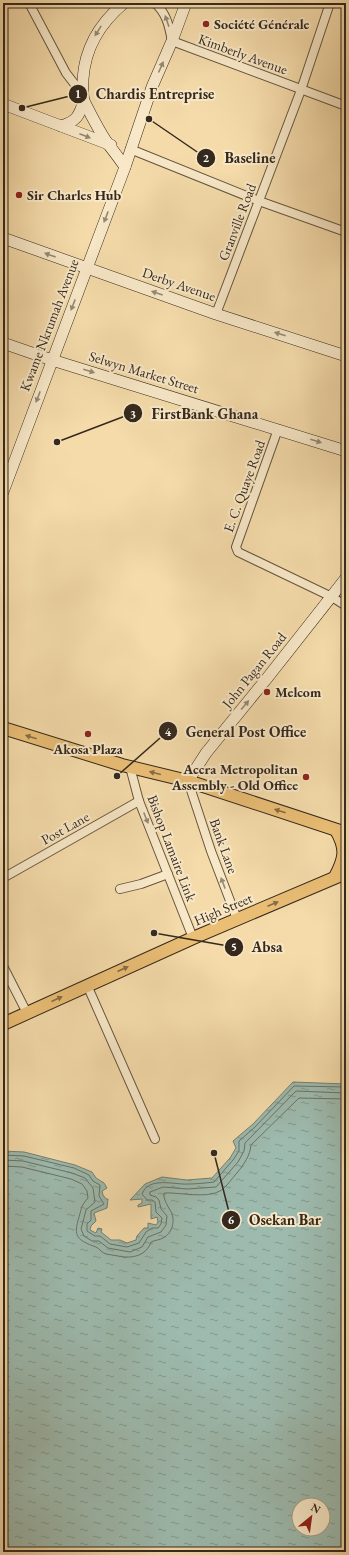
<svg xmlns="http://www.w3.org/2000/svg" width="349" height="1555" font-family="'EB Garamond',serif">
<defs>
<pattern id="water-ripples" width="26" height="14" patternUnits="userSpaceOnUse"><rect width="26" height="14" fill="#9dbaae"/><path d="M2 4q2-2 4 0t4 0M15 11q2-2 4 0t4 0" fill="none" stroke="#81978d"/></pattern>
</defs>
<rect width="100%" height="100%" fill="#f5dbaa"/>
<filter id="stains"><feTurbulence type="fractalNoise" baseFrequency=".005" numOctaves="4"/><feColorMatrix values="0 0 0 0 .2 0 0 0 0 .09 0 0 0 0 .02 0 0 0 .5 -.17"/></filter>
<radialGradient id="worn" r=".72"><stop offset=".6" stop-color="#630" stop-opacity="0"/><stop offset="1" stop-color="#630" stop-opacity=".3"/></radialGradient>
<path fill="url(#water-ripples)" stroke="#738074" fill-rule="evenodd" d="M293,1082l53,2v468h-343v-401l21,1 51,13 17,7 4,6 8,5 3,5 -5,3 1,4 3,4h2l-1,9 -13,5 2,8 -5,5 -1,4 6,3 2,-5 4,1 -1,3 10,8h9l7,3 9,-3 1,-4 7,-8h4v-5l8,2 2,-3 -1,-5 -6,2v-15l-13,3v-2l4,-2v-4l-12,1 15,-16 17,-7 25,3 25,-2 18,-20 6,-10 -3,-7 20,-17zM299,1505h24v24h-24z"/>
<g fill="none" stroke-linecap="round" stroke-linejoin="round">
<g stroke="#697266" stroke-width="1">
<path d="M3,1155l21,1 50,12 15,7 4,6 7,4 -1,11 5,8 -13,7v9l-4,4v7l8,5h5l10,8 17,3 12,-4 7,-11 6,-4h6l3,-4 1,-6 -6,-6 -1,-10 -3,-2h-5l-5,-6c7,-18 32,-9 46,-10 9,0 18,-1 26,-2l19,-22 6,-9v-10l16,-14 39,-41 52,1"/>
<polyline points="3,1160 23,1161 72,1173 85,1178 93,1188 95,1202 86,1210 81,1229 84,1236 92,1241 99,1241 108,1248 130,1252 142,1247 148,1237 161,1232 166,1225 167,1216 161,1209 159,1200 156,1197 150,1195 150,1192 163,1187 187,1189 216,1187 238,1162 244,1151 245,1143 296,1091 346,1093"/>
<path d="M3,1166l19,1 49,12 11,5 5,7 1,7c-7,8 -6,9 -9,19 -6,20 -2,23 17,30 4,2 6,6 10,7 4,1 8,1 12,2 14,3 28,0 33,-14 4,-2 9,-2 12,-4 10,-5 13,-19 7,-28 -3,-5 -7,-12 -6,-17 15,-1 42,6 56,-2 7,-4 12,-13 17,-18 7,-9 13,-17 14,-28l48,-47 47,1"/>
</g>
<g stroke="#655640" stroke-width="10">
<g id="minor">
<polyline points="29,3 66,73 83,95"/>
<path d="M155,3c12,11 14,23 17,38l174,65"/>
<polyline points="130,149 259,201 346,232"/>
<polyline points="216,314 301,90 330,3"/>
<polyline points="278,429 236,547 238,552 332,597 346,606"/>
<polyline points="130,767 139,801 193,938"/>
<polyline points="188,781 211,851 237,919"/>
<polyline points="3,878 139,801"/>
<polyline points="120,889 141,884 168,874"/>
<polyline points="3,966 27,1013"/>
<polyline points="87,985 155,1139"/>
</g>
</g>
<g stroke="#35291d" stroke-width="12">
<g id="secondary">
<path d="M124,3c-24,20 -39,44 -41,76 0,7 -1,14 1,22 7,14 15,30 24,43 7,9 11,14 17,23"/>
<polyline points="3,104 111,145"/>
<path d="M61,126c16,-5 18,-10 23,-25"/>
<polyline points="3,238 216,314 346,356"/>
<polyline points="3,343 52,360 346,451"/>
<polyline points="3,492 125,167 152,87 172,41 186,3"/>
<polyline points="188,781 206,753 268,677 346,578"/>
</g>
</g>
<g stroke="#35291d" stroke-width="14">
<g id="primary">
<polyline points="3,728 122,765 188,781 346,833"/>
<path d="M335,877c10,-19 12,-28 1,-47"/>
<polyline points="3,1024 193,938 346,873"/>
</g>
</g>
<use href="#minor" stroke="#f8e8c8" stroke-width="8"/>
<use href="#secondary" stroke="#f8e8c8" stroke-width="11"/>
<use href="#primary" stroke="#eabe75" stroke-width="12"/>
</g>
<defs><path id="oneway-solid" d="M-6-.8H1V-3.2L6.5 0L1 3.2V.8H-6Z"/></defs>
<g fill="#968872">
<use href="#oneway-solid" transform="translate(167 21) rotate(-109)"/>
<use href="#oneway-solid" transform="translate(98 31) rotate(122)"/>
<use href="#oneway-solid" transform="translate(161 67) rotate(-66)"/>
<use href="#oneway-solid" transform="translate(85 136) rotate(21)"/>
<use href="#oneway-solid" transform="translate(106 217) rotate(111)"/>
<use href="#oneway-solid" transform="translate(50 255) rotate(-160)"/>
<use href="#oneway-solid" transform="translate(157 293) rotate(-161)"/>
<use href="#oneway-solid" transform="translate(73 305) rotate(111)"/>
<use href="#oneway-solid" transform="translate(280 334) rotate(-162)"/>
<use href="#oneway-solid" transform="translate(89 371) rotate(17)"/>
<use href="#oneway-solid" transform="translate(38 397) rotate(111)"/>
<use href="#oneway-solid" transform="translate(316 441) rotate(18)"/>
<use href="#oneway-solid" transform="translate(245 705) rotate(-50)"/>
<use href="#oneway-solid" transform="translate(146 818) rotate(68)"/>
<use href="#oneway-solid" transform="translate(223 883) rotate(-111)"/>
</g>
<g fill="#866c45">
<use href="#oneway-solid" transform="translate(31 737) rotate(-162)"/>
<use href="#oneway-solid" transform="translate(155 773) rotate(-166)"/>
<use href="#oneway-solid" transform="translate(280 811) rotate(-162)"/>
<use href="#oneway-solid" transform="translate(273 904) rotate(-23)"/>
<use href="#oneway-solid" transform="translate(123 969) rotate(-24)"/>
<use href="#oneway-solid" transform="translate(57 999) rotate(-25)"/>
</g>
<g fill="#8f2418" stroke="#f8e8c8" stroke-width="1.5">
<circle cx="206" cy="24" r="4"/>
<circle cx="19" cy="195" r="4"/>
<circle cx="267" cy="692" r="4"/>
<circle cx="88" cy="734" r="4"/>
<circle cx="306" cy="777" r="4"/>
</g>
<g text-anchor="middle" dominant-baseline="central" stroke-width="4" stroke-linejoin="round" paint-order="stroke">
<g font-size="14" font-weight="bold" fill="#35291d" stroke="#f8e8c8" text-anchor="start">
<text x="214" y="24">Société Générale</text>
<text x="27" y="195">Sir Charles Hub</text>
<text x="275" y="692">Melcom</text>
<text x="88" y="749" text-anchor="middle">Akosa Plaza</text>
<text x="298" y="769" text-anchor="end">Accra Metropolitan<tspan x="298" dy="16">Assembly - Old Office</tspan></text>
</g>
<g font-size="14" fill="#35291d" stroke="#f8e8c8">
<text transform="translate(243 54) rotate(20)">Kimberly Avenue</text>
<text transform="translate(237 222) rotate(-69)">Granville Road</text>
<text transform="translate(179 284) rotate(19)">Derby Avenue</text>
<text transform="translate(49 325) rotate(-69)">Kwame Nkrumah Avenue</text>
<text transform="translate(144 372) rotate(17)">Selwyn Market Street</text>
<text transform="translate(244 486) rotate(-70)">E. C. Quaye Road</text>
<text transform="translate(254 670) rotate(-51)">John Pagan Road</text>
<text transform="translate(65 828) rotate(-29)">Post Lane</text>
<text transform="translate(224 846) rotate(70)">Bank Lane</text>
<text transform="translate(172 848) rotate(69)">Bishop Lamaire Link</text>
<text transform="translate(223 909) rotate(-23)">High Street</text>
</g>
</g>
<path fill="none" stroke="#35291d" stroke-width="1.5" d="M22 108L78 94M149 119L206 158M57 442L133 413M117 776L168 731M154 933L234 947M214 1153L231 1220"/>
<g fill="#35291d" stroke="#f8e8c8" stroke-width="1.5">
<circle cx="22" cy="108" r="4"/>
<circle cx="149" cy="119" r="4"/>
<circle cx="57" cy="442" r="4"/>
<circle cx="117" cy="776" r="4"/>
<circle cx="154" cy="933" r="4"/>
<circle cx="214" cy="1153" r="4"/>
<circle cx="78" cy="94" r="10"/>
<circle cx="206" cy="158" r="10"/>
<circle cx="133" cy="413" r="10"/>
<circle cx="168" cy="731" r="10"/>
<circle cx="234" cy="947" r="10"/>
<circle cx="231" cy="1220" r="10"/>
</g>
<g font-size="12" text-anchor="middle" font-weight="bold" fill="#fff">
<text x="78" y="98">1</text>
<text x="206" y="162">2</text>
<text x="133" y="418">3</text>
<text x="168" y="736">4</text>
<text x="234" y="951">5</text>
<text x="231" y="1224">6</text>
</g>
<g font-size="15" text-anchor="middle" font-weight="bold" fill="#35291d" stroke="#f8e8c8" stroke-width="4" stroke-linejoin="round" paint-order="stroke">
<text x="155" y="99">Chardis Entreprise</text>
<text x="250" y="163">Baseline</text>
<text x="205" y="419">FirstBank Ghana</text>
<text x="246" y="737">General Post Office</text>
<text x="267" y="952">Absa</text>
<text x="285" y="1225">Osekan Bar</text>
</g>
<rect width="349" height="1555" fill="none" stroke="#f5dbaa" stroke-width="16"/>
<rect x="4" y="4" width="341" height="1547" fill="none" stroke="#35291d" stroke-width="2"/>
<rect x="8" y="8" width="333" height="1539" fill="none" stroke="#35291d"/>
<g transform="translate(311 1517) rotate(29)"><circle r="19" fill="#f8e8c8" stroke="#aa9c84"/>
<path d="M0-3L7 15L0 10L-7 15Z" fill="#8f2418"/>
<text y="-6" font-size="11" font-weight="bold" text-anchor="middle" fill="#35291d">N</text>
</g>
<rect width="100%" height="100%" filter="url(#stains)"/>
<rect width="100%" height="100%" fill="url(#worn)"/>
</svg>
